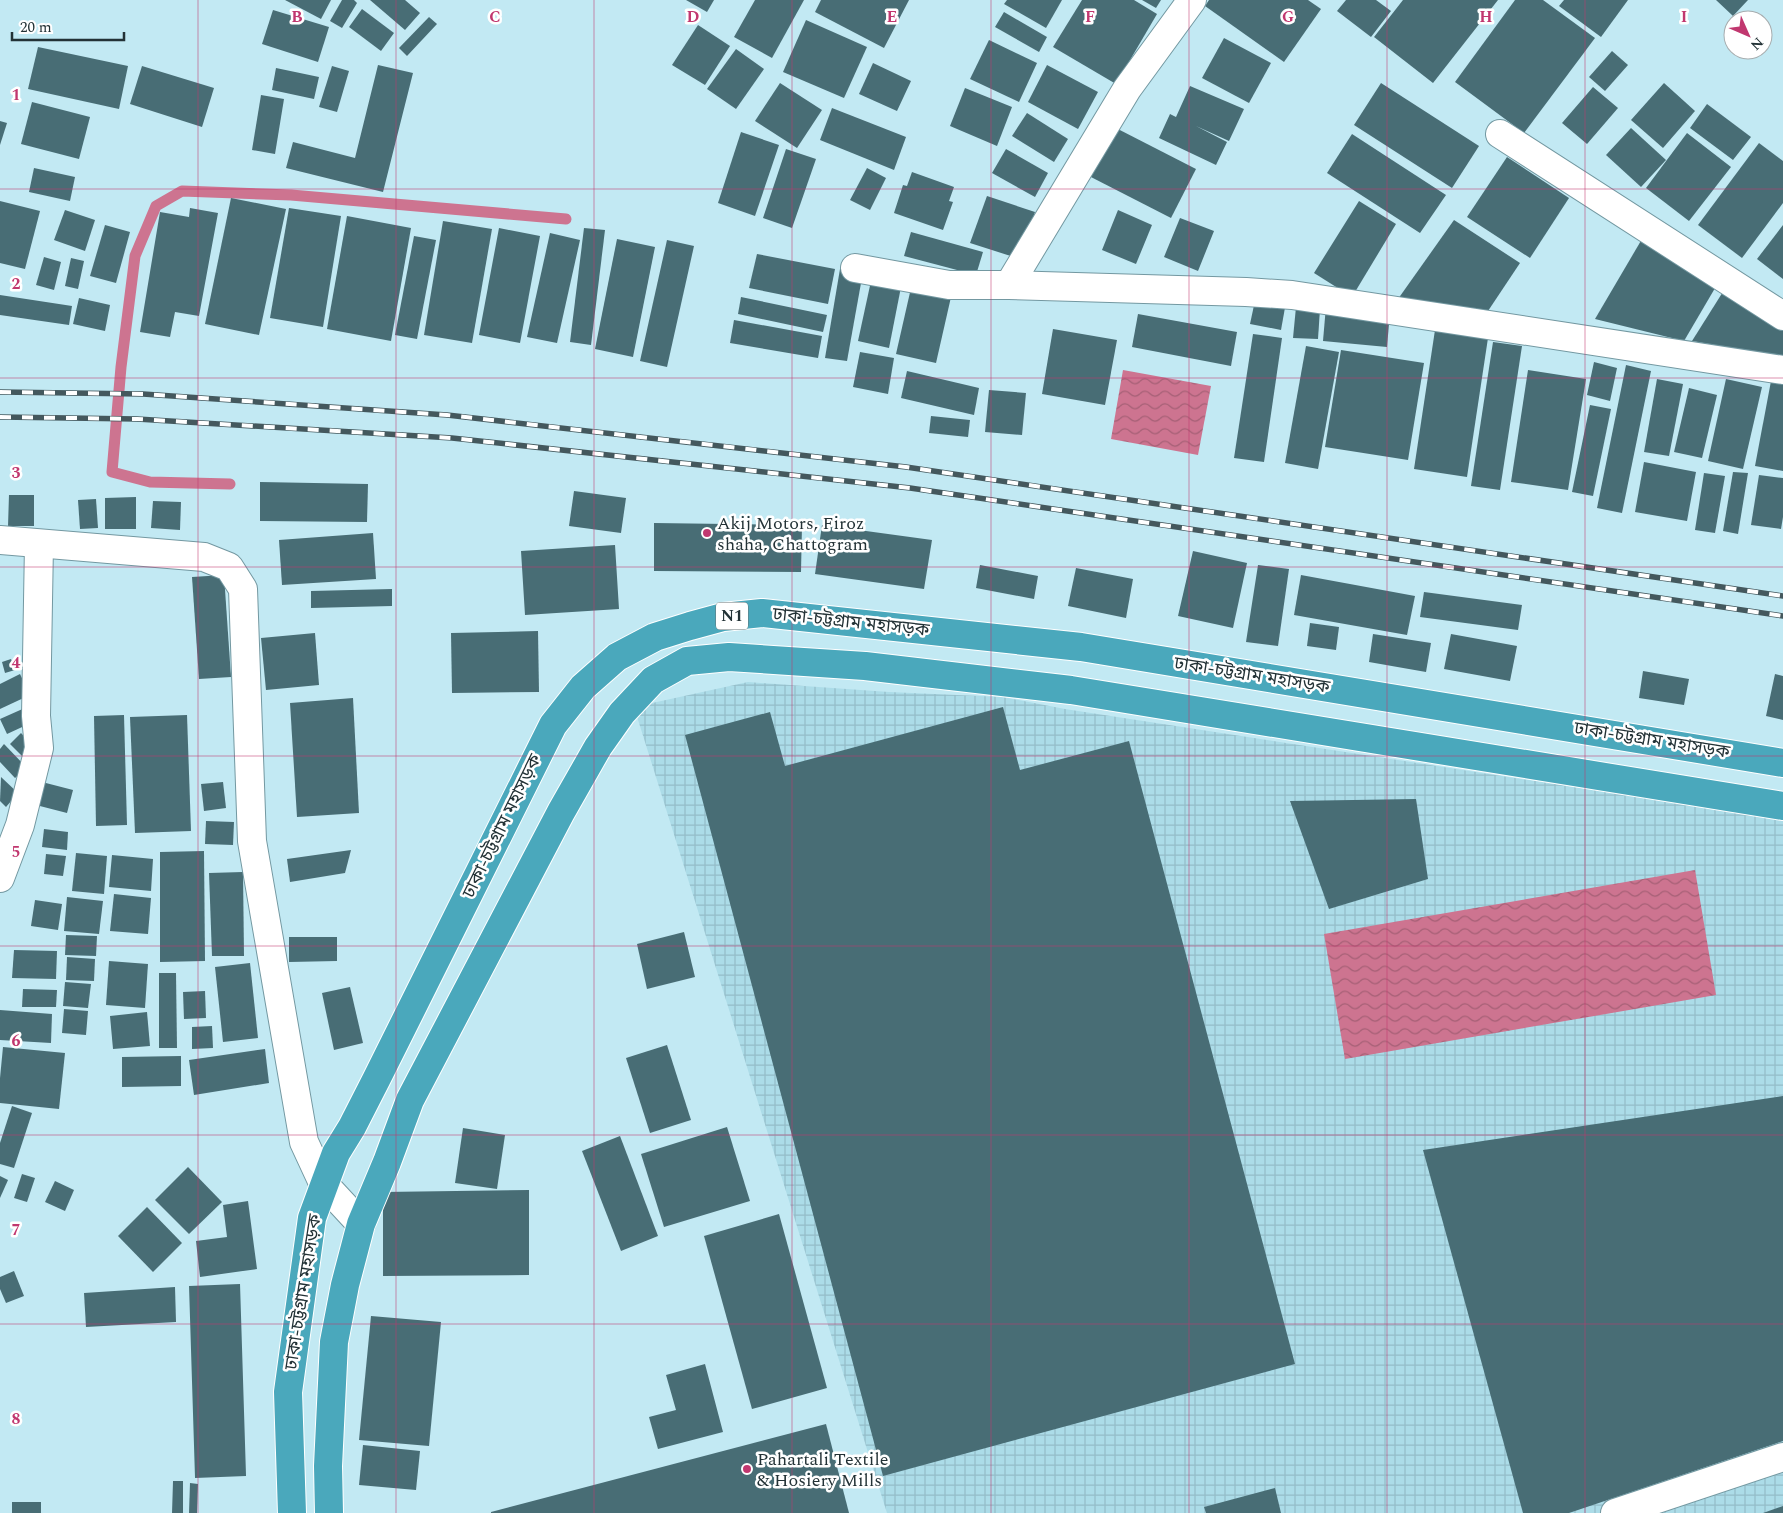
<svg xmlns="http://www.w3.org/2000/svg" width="1783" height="1513" font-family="Spectral,'Noto Sans Bengali',serif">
<defs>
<pattern id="industrial-grid" width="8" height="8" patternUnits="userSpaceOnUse" patternTransform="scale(1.25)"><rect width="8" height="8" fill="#acdce8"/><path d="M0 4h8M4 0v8" fill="none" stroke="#94bdc8"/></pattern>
<pattern id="water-waves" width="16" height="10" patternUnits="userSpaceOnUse" patternTransform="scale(1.25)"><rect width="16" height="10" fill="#cd7490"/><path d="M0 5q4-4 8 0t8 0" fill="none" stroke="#a66076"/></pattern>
</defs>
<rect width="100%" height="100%" fill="#c2e9f3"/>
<polygon fill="url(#industrial-grid)" points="748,682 889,692 1003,697 1065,709 1783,819 1783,1513 887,1513 634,707"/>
<g fill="url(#water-waves)">
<polygon points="1123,370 1211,386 1198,455 1111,439"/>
<polygon points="1695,870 1716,995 1345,1059 1324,934"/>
</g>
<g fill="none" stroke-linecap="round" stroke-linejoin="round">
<polyline stroke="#cd7490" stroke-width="11" points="230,484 150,482 112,472 121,367 135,256 156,206 182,191 291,195 566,219"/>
</g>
<g fill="#486d75">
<polygon points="285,0 331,0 321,19"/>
<polygon points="342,0 354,0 357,3 342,28 330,21"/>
<polygon points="370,0 405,0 420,13 405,30"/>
<polygon points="686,0 714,0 707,12"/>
<polygon points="755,0 804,0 772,58 734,37"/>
<polygon points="821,0 909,0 884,48 815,12"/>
<polygon points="1007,0 1062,0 1046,28 1004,4"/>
<polygon points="1082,0 1134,0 1157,14 1116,84 1053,47"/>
<polygon points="1142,0 1161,0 1156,8"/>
<polygon points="1209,0 1308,0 1321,9 1284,62 1205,6"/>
<polygon points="1346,0 1376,0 1391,11 1371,37 1337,11"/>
<polygon points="1403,0 1498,0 1433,83 1374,37"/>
<polygon points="1515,0 1543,0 1595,38 1524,133 1455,82"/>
<polygon points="1564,0 1628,0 1601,37 1559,6"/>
<polygon points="1716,0 1748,0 1733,16"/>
<polygon points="362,9 394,33 381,51 349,27"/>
<polygon points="273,10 329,27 318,62 262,44"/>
<polygon points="1004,12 1047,37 1039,52 995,27"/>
<polygon points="429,17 437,24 407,56 399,48"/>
<polygon points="806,20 867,47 844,98 783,72"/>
<polygon points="698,25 730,46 705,85 672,65"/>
<polygon points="1224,38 1271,63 1249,103 1202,78"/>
<polygon points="989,40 1037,63 1019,102 970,79"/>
<polygon points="38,47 128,66 119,109 28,89"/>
<polygon points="736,49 764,69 736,109 707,89"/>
<polygon points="1612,51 1628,65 1605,91 1589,77"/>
<polygon points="873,63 911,81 897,111 859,94"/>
<polygon points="378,65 413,73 383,192 286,168 293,142 355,158"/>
<polygon points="1047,65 1098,92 1078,129 1028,102"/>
<polygon points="142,66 214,88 202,127 130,104"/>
<polygon points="332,66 349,71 337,112 319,107"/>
<polygon points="276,68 319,77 314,99 272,90"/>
<polygon points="780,83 822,110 797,148 755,121"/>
<polygon points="1381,83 1479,146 1452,188 1354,125"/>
<polygon points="1664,83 1695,111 1663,148 1631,120"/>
<polygon points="1190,86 1244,109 1229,141 1196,126 1227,142 1216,165 1159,138 1170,114 1176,117"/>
<polygon points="1593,87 1618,108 1587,144 1562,123"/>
<polygon points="965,88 1012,107 997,146 950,126"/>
<polygon points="261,95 284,99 275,154 252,150"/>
<polygon points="32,102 90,117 79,159 21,144"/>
<polygon points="1707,104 1751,137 1733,160 1690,128"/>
<polygon points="832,108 906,137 894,170 820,140"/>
<polygon points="1027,113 1068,139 1054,162 1012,136"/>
<polygon points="0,121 7,123 0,145"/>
<polygon points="1112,126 1196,169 1171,218 1087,175"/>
<polygon points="1631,128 1666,160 1641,187 1606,155"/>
<polygon points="741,132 779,145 755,216 718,203"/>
<polygon points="1687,133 1731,167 1689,221 1646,188"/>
<polygon points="1352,134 1446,195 1420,233 1327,173"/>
<polygon points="1759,143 1783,161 1783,203 1742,258 1698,225"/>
<polygon points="786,149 816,159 792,228 763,218"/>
<polygon points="1006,149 1048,173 1035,197 992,173"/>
<polygon points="1507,157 1569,198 1530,258 1467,217"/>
<polygon points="34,168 75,177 70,201 29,192"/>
<polygon points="867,168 886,178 870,210 850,200"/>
<polygon points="912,172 954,187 949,201 953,202 943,230 894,213 903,185 907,186"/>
<polygon points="987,196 1035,212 1020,259 970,243"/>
<polygon points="231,198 286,209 259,335 205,324"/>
<polygon points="0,201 40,211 25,269 0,263"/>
<polygon points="1359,201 1396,224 1352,297 1314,273"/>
<polygon points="190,208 218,213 199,316 175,312 170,337 140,332 160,212 189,217"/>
<polygon points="289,208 341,216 323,327 270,318"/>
<polygon points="65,210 95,220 85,251 54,240"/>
<polygon points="1118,210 1152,225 1136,264 1102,250"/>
<polygon points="347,216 411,228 391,341 327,329"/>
<polygon points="1180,218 1214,231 1198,271 1164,257"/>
<polygon points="1454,220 1520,263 1488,311 1398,299"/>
<polygon points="443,221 492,229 472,343 424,335"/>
<polygon points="105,225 130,232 116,283 90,276"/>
<polygon points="1783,225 1783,279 1757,259"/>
<polygon points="499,228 540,236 520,343 479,335"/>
<polygon points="584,228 605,230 591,345 570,342"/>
<polygon points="911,232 983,252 976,275 904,256"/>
<polygon points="550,233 580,240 557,343 527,337"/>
<polygon points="414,236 436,240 417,339 395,335"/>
<polygon points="617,239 655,247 633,357 595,349"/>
<polygon points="1642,239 1718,283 1684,341 1595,319"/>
<polygon points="667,240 694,246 667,367 640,361"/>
<polygon points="757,254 835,269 828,304 749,288"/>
<polygon points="44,257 61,262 54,290 36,285"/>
<polygon points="71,258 84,261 78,289 65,286"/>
<polygon points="840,269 863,272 847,361 825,358"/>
<polygon points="871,281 901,287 889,348 858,341"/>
<polygon points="1726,287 1783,322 1783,357 1692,341"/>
<polygon points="911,288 951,297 936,363 896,354"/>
<polygon points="0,295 72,306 69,325 0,315"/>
<polygon points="1256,296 1286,302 1281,330 1250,324"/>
<polygon points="741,297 827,315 823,332 738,314"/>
<polygon points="79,298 110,305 105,331 73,324"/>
<polygon points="1326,306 1390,312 1387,347 1323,341"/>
<polygon points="1296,307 1320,309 1318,339 1293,338"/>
<polygon points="1138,314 1237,332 1231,366 1132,347"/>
<polygon points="734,320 822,336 818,358 730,343"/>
<polygon points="1053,329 1117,340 1105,405 1042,394"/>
<polygon points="1435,330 1488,338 1467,477 1414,469"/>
<polygon points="1253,334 1282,338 1264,462 1234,458"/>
<polygon points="1493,342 1522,346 1500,490 1471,486"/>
<polygon points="1306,346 1339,352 1318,469 1285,463"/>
<polygon points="1341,350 1424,363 1408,460 1325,447"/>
<polygon points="860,352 894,358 888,394 853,387"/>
<polygon points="1594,362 1617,368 1610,401 1587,395"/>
<polygon points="1626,365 1651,371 1622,513 1597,508"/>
<polygon points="1528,370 1586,379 1568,490 1511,482"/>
<polygon points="907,371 979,388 974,415 901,398"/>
<polygon points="1657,379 1683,384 1669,456 1644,452"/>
<polygon points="1726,379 1762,387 1743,469 1708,461"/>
<polygon points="1771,381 1783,383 1783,471 1755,466"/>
<polygon points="1689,388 1717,395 1702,458 1674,452"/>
<polygon points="989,390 1026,393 1022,435 985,432"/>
<polygon points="1590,405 1611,409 1593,496 1572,492"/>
<polygon points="931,416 970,420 968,437 929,433"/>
<polygon points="1644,462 1696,472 1687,521 1635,512"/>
<polygon points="1733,472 1748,473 1738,534 1723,531"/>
<polygon points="1704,473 1725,476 1715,533 1695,530"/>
<polygon points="1759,475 1783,478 1783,517 1781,529 1751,525"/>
<polygon points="260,482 368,484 367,522 260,521"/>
<polygon points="574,491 626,498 621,533 569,526"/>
<polygon points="9,495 34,495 34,526 8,526"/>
<polygon points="136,497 136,529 105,529 105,498"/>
<polygon points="96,499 98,528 80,529 78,500"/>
<polygon points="153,501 181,502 180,530 151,528"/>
<polygon points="654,523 802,525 801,572 654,571"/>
<polygon points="822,525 932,540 924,589 815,574"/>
<polygon points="373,533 376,579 282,585 279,540"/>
<polygon points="615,545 619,609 525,615 521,551"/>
<polygon points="1193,551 1247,563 1233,628 1178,616"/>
<polygon points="980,565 1038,576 1034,599 976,588"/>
<polygon points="1258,565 1289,569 1278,646 1246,642"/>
<polygon points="1076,568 1133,579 1126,618 1068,606"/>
<polygon points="224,575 231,677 199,679 192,577"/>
<polygon points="1301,575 1415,596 1407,635 1294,615"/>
<polygon points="392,589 392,606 311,608 311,591"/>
<polygon points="1424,592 1522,605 1518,630 1420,617"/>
<polygon points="1310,623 1339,627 1336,650 1307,646"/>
<polygon points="538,631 539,692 452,693 451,633"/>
<polygon points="315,633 319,685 266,690 261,638"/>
<polygon points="1373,634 1431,643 1426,672 1369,662"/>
<polygon points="1451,634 1517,646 1510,681 1444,669"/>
<polygon points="11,659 15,670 5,673 2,662"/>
<polygon points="1643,671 1689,679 1684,705 1639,698"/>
<polygon points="20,674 30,695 0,709 0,684"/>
<polygon points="1775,674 1783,676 1783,720 1766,716"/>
<polygon points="353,698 359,813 297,817 290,703"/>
<polygon points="27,707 33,722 7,734 0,719"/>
<polygon points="1003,707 1020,770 1129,741 1295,1364 883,1476 685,735 770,712 785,766"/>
<polygon points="124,715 127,825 96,826 94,716"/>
<polygon points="187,715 191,831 135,833 130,717"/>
<polygon points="21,733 37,750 27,761 10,744"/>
<polygon points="4,744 27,768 15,778 0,762 0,749"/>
<polygon points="1,777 18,793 6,807 0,801"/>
<polygon points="42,782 73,790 67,813 36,805"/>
<polygon points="223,782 226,808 204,811 201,784"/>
<polygon points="1416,799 1428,879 1329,909 1290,801"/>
<polygon points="206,821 234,822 233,845 205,844"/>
<polygon points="44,829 68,832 67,850 42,847"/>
<polygon points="351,850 345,873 290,882 287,859"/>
<polygon points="204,851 205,961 160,962 160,852"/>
<polygon points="76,853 107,856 104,894 72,891"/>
<polygon points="46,854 66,856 63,876 44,874"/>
<polygon points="112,855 153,859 151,891 109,887"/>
<polygon points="243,872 244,956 212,956 209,873"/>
<polygon points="114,894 151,898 148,934 110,931"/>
<polygon points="67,897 103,901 99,934 64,931"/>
<polygon points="35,900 62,904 58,930 31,926"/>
<polygon points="684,932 695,977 647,989 637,944"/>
<polygon points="66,935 97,936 96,956 65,955"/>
<polygon points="289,937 337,937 337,961 289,962"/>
<polygon points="14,950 57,951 56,979 12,978"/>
<polygon points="67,957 95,959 94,981 66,980"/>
<polygon points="109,961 148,964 145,1008 106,1005"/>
<polygon points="250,963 258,1038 223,1042 215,967"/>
<polygon points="159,973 176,973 177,1048 159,1048"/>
<polygon points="65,982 91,984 88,1008 63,1006"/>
<polygon points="350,987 363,1043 334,1050 322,993"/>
<polygon points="23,989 57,990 56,1007 22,1007"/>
<polygon points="205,991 206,1018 184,1019 183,992"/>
<polygon points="64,1009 88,1011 86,1035 62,1033"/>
<polygon points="0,1010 52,1014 51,1043 0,1040"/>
<polygon points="147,1012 150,1046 113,1049 110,1016"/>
<polygon points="212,1026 213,1048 192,1049 192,1027"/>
<polygon points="667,1045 691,1120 650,1133 626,1058"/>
<polygon points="3,1047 65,1053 59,1109 0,1103 0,1078"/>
<polygon points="265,1049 269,1083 194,1095 189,1060"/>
<polygon points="181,1056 181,1086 122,1087 122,1057"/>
<polygon points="1783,1096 1783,1441 1569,1513 1523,1513 1423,1150"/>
<polygon points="12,1106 32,1113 14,1168 0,1164 0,1143"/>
<polygon points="727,1127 750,1201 664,1227 641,1154"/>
<polygon points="463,1128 505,1135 497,1189 455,1183"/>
<polygon points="620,1136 658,1236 621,1251 582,1151"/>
<polygon points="188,1167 222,1202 189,1234 155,1200"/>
<polygon points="22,1174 35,1178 27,1202 14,1198"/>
<polygon points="0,1176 8,1180 0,1198"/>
<polygon points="55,1181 74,1190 65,1211 45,1202"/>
<polygon points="529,1190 529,1275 383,1276 383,1192"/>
<polygon points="248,1201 257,1269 200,1277 196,1241 227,1237 223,1205"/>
<polygon points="147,1207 182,1243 153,1272 118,1236"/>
<polygon points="779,1214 827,1388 752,1409 704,1236"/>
<polygon points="14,1271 24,1296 6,1303 0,1289 0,1277"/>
<polygon points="240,1284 246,1476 195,1478 189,1286"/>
<polygon points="175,1287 176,1322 86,1327 84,1293"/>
<polygon points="371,1316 441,1322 429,1446 359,1440"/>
<polygon points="705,1364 723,1432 658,1449 649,1417 676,1410 666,1375"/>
<polygon points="826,1424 849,1513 491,1513 491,1512"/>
<polygon points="363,1445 420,1451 416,1490 359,1485"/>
<polygon points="173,1481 183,1481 183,1513 172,1513"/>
<polygon points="190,1483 198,1484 197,1513 189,1513"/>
<polygon points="1275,1488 1281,1513 1206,1513 1204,1507"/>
<rect x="12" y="1502" width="29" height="11"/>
<polygon points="1783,1506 1783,1513 1763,1513"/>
</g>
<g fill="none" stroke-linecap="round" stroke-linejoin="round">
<g stroke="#7398a1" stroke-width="30">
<g id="minor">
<polyline points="1500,134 1783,316"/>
<polyline points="855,268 949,285 1009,285 1246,292 1292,295 1783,370"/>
<polyline points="1009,285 1127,89 1192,0"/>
<polyline points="0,540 204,557 229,567 243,589 252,841 304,1142 323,1183 361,1224"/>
<polyline points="0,878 20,825 39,748 36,716 39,544"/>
<polyline points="1615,1513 1783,1457"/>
</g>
</g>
<g stroke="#fff" stroke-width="30">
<g id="highway">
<polyline points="292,1513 288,1392 312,1218 336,1153 352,1127 377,1078 553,725 583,687 617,657 655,637 690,626 723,617 762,613 1081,647 1783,763"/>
<polyline points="329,1513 328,1466 334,1342 345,1285 361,1224 387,1162 410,1100 561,812 598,747 622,713 653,680 687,661 729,657 865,666 1071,690 1783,806"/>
</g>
</g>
<use href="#minor" stroke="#fff" stroke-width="28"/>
<use href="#highway" stroke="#4aa8bc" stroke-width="28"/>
<g stroke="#44585d" stroke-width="5.5">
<g id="rail">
<polyline points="0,392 143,394 447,415 906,467 1783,596"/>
<polyline points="0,417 137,419 452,438 910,488 1783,616"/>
</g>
</g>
<use href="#rail" stroke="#fff" stroke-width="4" stroke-dasharray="11" stroke-linecap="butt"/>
</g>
<path fill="none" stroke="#c1376f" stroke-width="1" stroke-opacity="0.55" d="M198,0v1513M396,0v1513M594,0v1513M792,0v1513M991,0v1513M1189,0v1513M1387,0v1513M1585,0v1513M0,189h1783M0,378h1783M0,567h1783M0,756h1783M0,946h1783M0,1135h1783M0,1324h1783"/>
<g fill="#c1376f" stroke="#fff" stroke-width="2">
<circle cx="707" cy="533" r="5"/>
<circle cx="747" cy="1469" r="5"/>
</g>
<g text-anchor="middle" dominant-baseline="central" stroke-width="5" stroke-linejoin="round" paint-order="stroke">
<rect fill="#fff" stroke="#657072" stroke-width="1" x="716" y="602.5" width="32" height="27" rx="4"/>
<g font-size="16" font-weight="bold" fill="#233236">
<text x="732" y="616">N1</text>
</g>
<g font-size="18" fill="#233236" stroke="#fff" text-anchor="start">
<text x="717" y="523">Akij Motors, Firoz<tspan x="717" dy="21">shaha, Chattogram</tspan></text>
<text x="757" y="1459">Pahartali Textile<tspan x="757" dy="21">&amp; Hosiery Mills</tspan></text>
</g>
<g font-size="18" fill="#233236" stroke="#fff">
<text transform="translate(851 622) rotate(6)">ঢাকা-চট্টগ্রাম মহাসড়ক</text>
<text transform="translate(1252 675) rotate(9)">ঢাকা-চট্টগ্রাম মহাসড়ক</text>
<text transform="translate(1652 740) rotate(9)">ঢাকা-চট্টগ্রাম মহাসড়ক</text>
<text transform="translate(502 826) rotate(-64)">ঢাকা-চট্টগ্রাম মহাসড়ক</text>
<text transform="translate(303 1292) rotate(-81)">ঢাকা-চট্টগ্রাম মহাসড়ক</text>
</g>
</g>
<g font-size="16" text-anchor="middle" font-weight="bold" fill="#c1376f" stroke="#fff" stroke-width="5" stroke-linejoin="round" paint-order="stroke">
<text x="297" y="22">B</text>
<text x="495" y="22">C</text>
<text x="693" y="22">D</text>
<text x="892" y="22">E</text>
<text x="1090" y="22">F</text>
<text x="1288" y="22">G</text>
<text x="1486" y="22">H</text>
<text x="1684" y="22">I</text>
<text x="16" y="100">1</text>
<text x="16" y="289">2</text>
<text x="16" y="478">3</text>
<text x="16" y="668">4</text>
<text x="16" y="857">5</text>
<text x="16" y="1046">6</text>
<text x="16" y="1235">7</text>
<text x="16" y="1424">8</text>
</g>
<g transform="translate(1748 35) rotate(135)"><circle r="24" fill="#ffffff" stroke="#a7adaf"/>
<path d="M0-4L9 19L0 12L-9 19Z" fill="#c1376f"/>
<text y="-8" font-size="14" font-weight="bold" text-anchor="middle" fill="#233236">N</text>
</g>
<path d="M12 32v8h112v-8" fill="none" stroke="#233236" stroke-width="2.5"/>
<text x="20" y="32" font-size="15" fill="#233236" stroke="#ffffff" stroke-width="4" paint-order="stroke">20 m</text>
</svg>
